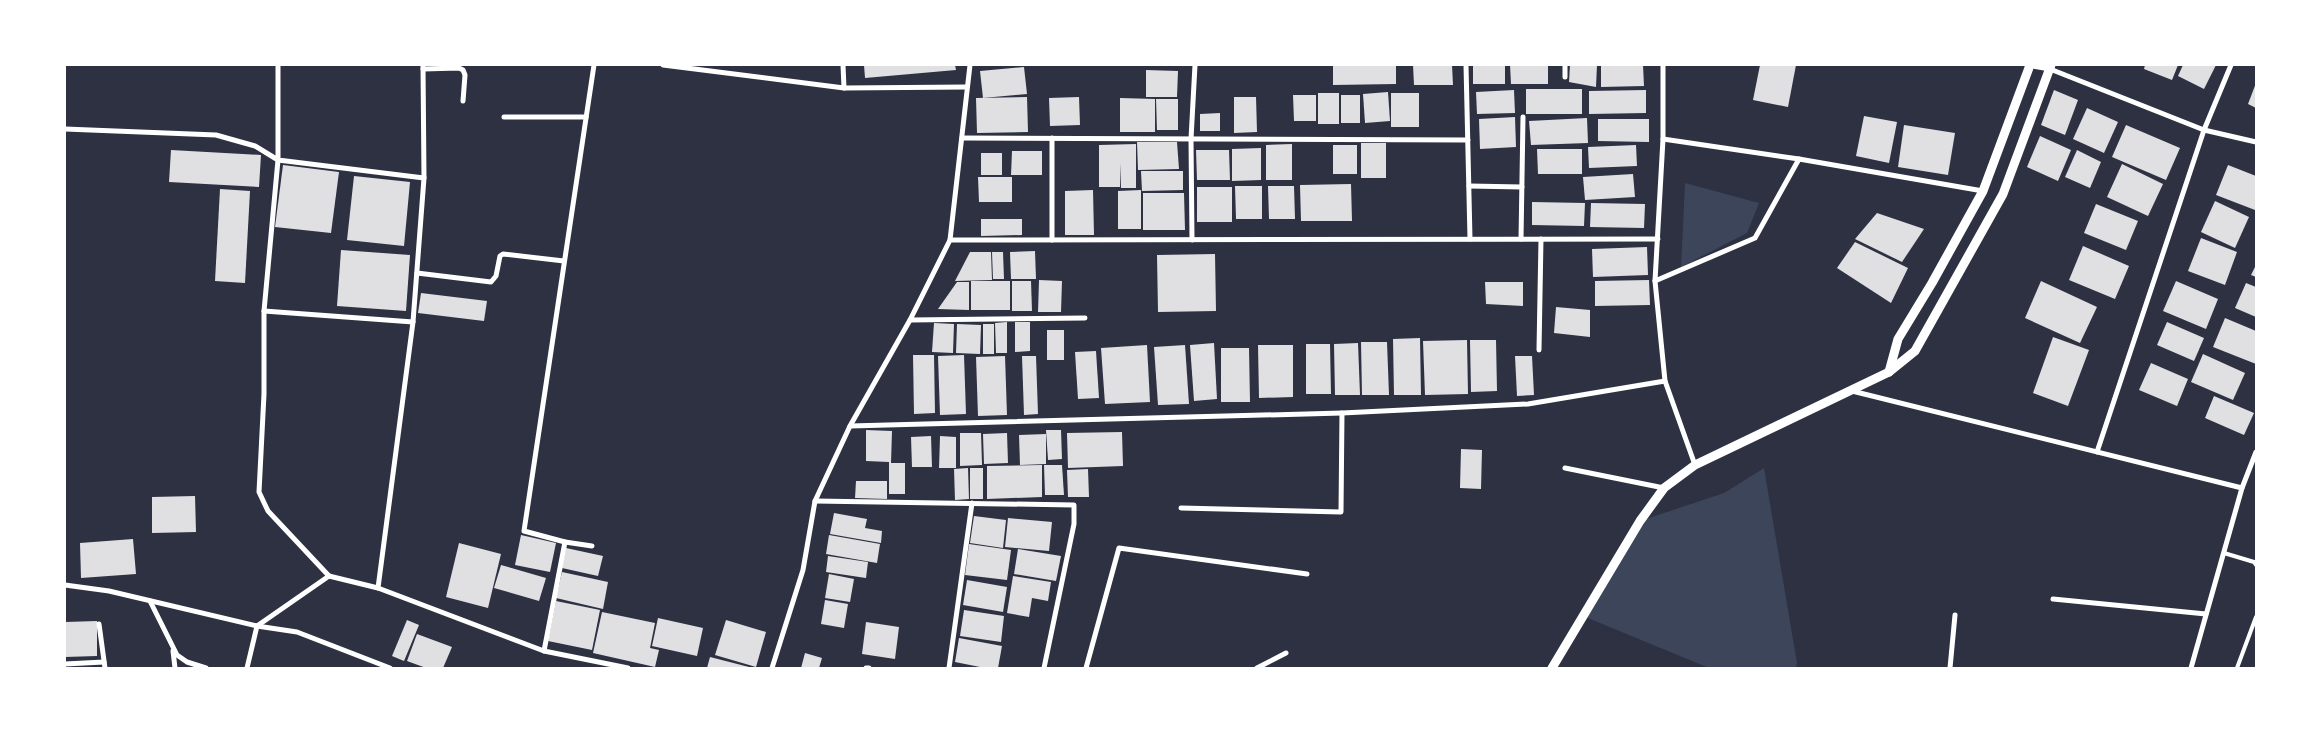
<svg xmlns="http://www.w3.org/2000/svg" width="2321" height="733" font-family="Signika,sans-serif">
<rect width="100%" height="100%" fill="#2d3142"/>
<g fill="#3c4559">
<polygon points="1685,183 1759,203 1747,233 1681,267"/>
<polygon points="1764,468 1797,663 1796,668 1709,668 1583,616 1640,521 1724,493"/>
</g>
<g fill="#e0e0e3">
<polygon points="864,65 955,65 956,70 865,78"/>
<polygon points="1333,65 1396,65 1396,84 1333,85"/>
<polygon points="1413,65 1452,65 1453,85 1414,85"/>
<rect x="1473" y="65" width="32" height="19"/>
<polygon points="1510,65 1548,65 1548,84 1511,84"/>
<polygon points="1570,65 1597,65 1596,87 1569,82"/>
<polygon points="1601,65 1643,65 1644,86 1601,87"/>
<polygon points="1760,65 1796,65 1788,107 1753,100"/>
<polygon points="2145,65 2178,65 2172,80 2144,69"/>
<polygon points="2183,65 2216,65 2204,89 2178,76"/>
<polygon points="1024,67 1027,94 983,98 980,71"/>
<polygon points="1146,70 1178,71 1177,97 1146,97"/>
<polygon points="2256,83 2256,108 2248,104"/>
<rect x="1526" y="89" width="56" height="25"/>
<polygon points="1514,90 1515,113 1477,114 1476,92"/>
<polygon points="1646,90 1646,113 1589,114 1589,91"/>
<polygon points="2054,90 2078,100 2065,135 2041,125"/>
<polygon points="1388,92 1390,121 1365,123 1363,94"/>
<rect x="1318" y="93" width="21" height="31"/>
<rect x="1391" y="93" width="28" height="34"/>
<polygon points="1293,95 1316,95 1316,121 1294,121"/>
<rect x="1341" y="95" width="19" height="28"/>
<polygon points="1027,97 1028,132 977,133 976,98"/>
<polygon points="1079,97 1080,125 1050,126 1049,98"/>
<polygon points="1234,97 1256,97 1257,132 1234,133"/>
<polygon points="1120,98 1155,99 1155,132 1120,132"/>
<polygon points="1156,99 1178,99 1178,130 1157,130"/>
<polygon points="2087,108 2118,122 2104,153 2073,139"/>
<polygon points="1220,113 1220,131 1200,131 1200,114"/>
<polygon points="1864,116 1897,122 1889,163 1856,156"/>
<polygon points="1515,117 1516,147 1480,149 1479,119"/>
<polygon points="1587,118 1588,143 1531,145 1529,121"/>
<polygon points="1598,119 1649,119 1649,142 1598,141"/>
<polygon points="1904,125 1955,133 1948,175 1898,167"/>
<polygon points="2126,125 2180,148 2166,180 2112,157"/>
<polygon points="2040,136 2071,150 2058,181 2027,167"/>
<polygon points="1137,142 1177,142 1179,169 1138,170"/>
<rect x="1361" y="143" width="25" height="35"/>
<polygon points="1136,144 1136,188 1121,188 1120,163 1120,187 1099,187 1099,145"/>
<polygon points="1292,144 1292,180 1266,180 1266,145"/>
<rect x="1333" y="145" width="24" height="29"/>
<polygon points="1636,145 1637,166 1589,168 1588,147"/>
<polygon points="1261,148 1261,180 1232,181 1232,149"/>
<polygon points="1537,149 1582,149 1582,174 1538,174"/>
<polygon points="171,150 261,155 259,187 169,182"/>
<polygon points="1196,150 1229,150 1230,180 1197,180"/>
<polygon points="2077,150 2101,162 2090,188 2065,177"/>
<polygon points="1012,151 1042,151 1042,175 1011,175"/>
<rect x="981" y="153" width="21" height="22"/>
<polygon points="2122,164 2163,184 2148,216 2107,197"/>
<polygon points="283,165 339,172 331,233 275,227"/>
<polygon points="2228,165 2256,176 2255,210 2216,195"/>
<polygon points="1141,171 1183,171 1183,190 1142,191"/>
<polygon points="1633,174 1635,197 1585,200 1583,177"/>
<polygon points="354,176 410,182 404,246 347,240"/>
<polygon points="978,177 1012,177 1012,202 979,202"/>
<polygon points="1351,184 1352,221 1301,221 1300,185"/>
<polygon points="1235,186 1262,186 1262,219 1236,219"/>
<polygon points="1268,186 1294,186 1295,219 1269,219"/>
<rect x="1197" y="187" width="35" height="35"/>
<polygon points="220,189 250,191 245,283 215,281"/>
<polygon points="1093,190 1094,235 1065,235 1065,191"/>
<polygon points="1141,190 1141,229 1118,229 1118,191"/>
<polygon points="1143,193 1184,193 1185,230 1143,230"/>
<polygon points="2215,201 2249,217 2235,248 2201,232"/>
<polygon points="1532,202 1585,203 1584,226 1532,225"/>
<polygon points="1591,203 1645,204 1644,228 1590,227"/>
<polygon points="2096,204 2138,221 2126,250 2084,233"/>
<polygon points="1877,213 1924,229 1902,262 1855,239"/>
<polygon points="981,219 1022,219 1022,235 981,236"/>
<polygon points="2201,238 2237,252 2225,285 2188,271"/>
<polygon points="1855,242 1908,268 1891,303 1837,268"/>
<polygon points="2083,246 2129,266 2115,299 2069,280"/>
<polygon points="1647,247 1648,275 1593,277 1592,249"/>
<polygon points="341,250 410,255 406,311 337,306"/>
<polygon points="1035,251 1036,279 1011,279 1010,252"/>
<polygon points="970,252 991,252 992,280 955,281"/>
<polygon points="992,252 1003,252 1004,279 993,279"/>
<polygon points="1215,254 1216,311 1158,312 1157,255"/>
<polygon points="2256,265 2256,277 2251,275"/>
<polygon points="1039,280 1062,281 1061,312 1038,312"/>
<polygon points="1649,280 1650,305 1595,306 1595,281"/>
<rect x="971" y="281" width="39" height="29"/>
<polygon points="1012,281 1031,281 1032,311 1012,311"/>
<polygon points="2041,281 2097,307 2080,343 2025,318"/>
<polygon points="2176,281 2218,299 2206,329 2163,311"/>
<polygon points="957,282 969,282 969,310 938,309"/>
<polygon points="1485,282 1523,282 1523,306 1486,304"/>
<polygon points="2246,283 2256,287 2256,317 2235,308"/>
<polygon points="421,293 487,301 484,321 418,313"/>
<polygon points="1556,307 1590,310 1590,337 1554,333"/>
<polygon points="2225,318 2256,331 2256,364 2213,347"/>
<polygon points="1007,322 1007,353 996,353 995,323"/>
<polygon points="1015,322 1030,322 1030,351 1015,352"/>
<polygon points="2167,322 2204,338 2194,361 2157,345"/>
<polygon points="934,323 954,324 953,353 932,352"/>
<polygon points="957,324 981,325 980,354 956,353"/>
<rect x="983" y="324" width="11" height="30"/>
<rect x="1047" y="330" width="17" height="30"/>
<polygon points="2053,337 2089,350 2068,406 2033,393"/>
<polygon points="1420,338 1421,395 1394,395 1393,339"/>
<polygon points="1467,340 1468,394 1425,395 1423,341"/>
<polygon points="1470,340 1496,340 1497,391 1471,392"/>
<polygon points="1361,342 1387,342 1389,395 1362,395"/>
<polygon points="1214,343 1217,399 1194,401 1190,345"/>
<polygon points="1358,343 1360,395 1335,395 1334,344"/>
<polygon points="1306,344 1330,344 1331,394 1306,394"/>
<polygon points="1147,345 1150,402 1105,404 1101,348"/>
<polygon points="1185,345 1189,404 1158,405 1154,347"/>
<polygon points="1258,345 1293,345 1293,397 1259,398"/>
<polygon points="1221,348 1249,348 1250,402 1221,402"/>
<polygon points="1096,351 1099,398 1078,399 1075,352"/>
<polygon points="2203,354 2245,373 2233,400 2191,382"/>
<polygon points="913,355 934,355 935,413 914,414"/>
<polygon points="964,355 966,414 940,415 938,356"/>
<polygon points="1005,356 1007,415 978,416 976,357"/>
<polygon points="1022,356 1036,356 1038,414 1024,415"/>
<polygon points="1515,356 1532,356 1534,395 1517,396"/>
<polygon points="2151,363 2188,379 2177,406 2139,390"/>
<polygon points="2214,396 2254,413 2244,435 2205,418"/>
<polygon points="866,430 892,431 891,463 905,463 905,494 889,494 889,462 866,461"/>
<polygon points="1046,430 1061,430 1062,459 1048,460"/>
<polygon points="1122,432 1123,466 1068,468 1067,433"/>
<polygon points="960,433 981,433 982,465 960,466"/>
<polygon points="1007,433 1008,463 984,464 983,434"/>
<polygon points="1046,434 1046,464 1020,465 1019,435"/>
<polygon points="931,436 932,467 912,467 911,437"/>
<polygon points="940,436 956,437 956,468 939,468"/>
<polygon points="1461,449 1482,450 1481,489 1460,488"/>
<polygon points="1042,465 1042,497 987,499 987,466"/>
<polygon points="1044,465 1062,465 1064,495 1045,495"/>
<polygon points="968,468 969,499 955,500 954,469"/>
<rect x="970" y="468" width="13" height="31"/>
<polygon points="1088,469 1089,497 1068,497 1067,470"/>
<polygon points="856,481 887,481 887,499 855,498"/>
<polygon points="195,496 196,532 152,533 152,497"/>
<polygon points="834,513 867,519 865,528 882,531 881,543 830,534"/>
<polygon points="974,516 1006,520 1003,548 970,543"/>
<polygon points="1008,518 1052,522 1049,551 1005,547"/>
<polygon points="521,535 556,543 550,572 515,565"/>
<polygon points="829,535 880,544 877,563 826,554"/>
<polygon points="133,539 136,574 81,578 80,543"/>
<polygon points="459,543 501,554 488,608 446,597"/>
<polygon points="969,544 1011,550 1007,580 965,575"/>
<polygon points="566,548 603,556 598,576 562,568"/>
<polygon points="1018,549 1061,556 1056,581 1014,574"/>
<polygon points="828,556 868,562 866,578 826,572"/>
<polygon points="501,565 546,578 539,601 494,588"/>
<polygon points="562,572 608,582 603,609 556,598"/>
<polygon points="829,574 854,579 850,602 825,598"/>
<polygon points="1013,576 1051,582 1048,601 1032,598 1029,617 1007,613"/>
<polygon points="967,580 1007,587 1003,612 963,605"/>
<polygon points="825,600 848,604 844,628 821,624"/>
<polygon points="556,601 600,610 592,650 548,641"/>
<polygon points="964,610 1004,616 1001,642 960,636"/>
<polygon points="602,612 655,623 650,648 659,650 655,667 593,653"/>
<polygon points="658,618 703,628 697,656 652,646"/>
<polygon points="407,620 419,625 404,661 392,656"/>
<polygon points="726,620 766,632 756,667 715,655"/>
<polygon points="97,621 97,656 65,657 65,622"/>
<polygon points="866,622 899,627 895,659 862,654"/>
<polygon points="417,634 452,647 443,668 426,668 407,661"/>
<polygon points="959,638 1002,646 998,668 985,668 955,662"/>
<polygon points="805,653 822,658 819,668 801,668"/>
<polygon points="710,657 749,667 748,668 707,668"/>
</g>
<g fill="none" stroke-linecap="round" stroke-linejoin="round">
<g stroke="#fff" stroke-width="4">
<polyline points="2224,553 2254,562 2256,565"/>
<polyline points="2237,668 2256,617"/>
</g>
<g stroke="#fff" stroke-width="5">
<polyline points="278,65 278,160 424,178"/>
<polyline points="663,65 844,88 966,87"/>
<polyline points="843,65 844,88"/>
<polyline points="1466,65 1470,239"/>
<polyline points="1663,65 1663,139 1655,281 1665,381 1695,465"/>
<polyline points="2027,65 2050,69 2204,130 2256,142"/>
<polyline points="423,69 459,68 463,70 465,75 463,101"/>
<polyline points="1565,77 1565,65"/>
<polyline points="504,117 586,117"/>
<polyline points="65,129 216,135 255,146 278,160 264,311 264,394 259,492 268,511 329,576 378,588 544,651 628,668"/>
<polyline points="962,138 1468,140"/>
<polyline points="1663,139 1799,159 1983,191"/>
<polyline points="1469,186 1522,187"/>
<polyline points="1521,239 1523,117"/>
<polyline points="950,240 1658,239"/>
<polyline points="1052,240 1052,138"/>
<polyline points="1192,240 1191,139 1195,65"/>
<polyline points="417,273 491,282 496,276 500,256 503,254 564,261"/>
<polyline points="1655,281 1755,238 1799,159"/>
<polyline points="264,311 413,322"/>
<polyline points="910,320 1085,318"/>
<polyline points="1539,350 1541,239"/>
<polyline points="1852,391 2242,488"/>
<polyline points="850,426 1342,413 1528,404 1665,381"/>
<polyline points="2097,452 2204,130 2231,65"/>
<polyline points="1565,468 1664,488"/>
<polyline points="815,501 1074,505 1074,524 1044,668"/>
<polyline points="1181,508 1341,512 1342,413"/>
<polyline points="592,546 565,542 524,531 594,65"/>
<polyline points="65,585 109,591 257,626 297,632 390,668"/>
<polyline points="378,588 413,322 424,178 423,65"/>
<polyline points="2053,599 2206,614"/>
<polyline points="150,601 177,655 187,662 206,668"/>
<polyline points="99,624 105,668"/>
<polyline points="173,651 175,668"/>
<polyline points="544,651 565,542"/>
<polyline points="65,664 104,662"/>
<polyline points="247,668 257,626 329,576"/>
<polyline points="772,668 803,570 815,501 850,426 910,320 950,240 970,65"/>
<polyline points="866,668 869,668"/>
<polyline points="949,668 972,503"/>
<polyline points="1086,668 1119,548 1307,574"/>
<polyline points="1257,668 1286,653"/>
<polyline points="1950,668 1955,615"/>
<polyline points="2191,668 2242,488 2256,452"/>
</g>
<g stroke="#fff" stroke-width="9">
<polyline points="1889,372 1898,339 1932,283 1983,191 2030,65"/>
<polyline points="1552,668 1640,521 1664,488 1695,465 1889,372 1915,351 2003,194 2051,65"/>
</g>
</g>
<rect width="2321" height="733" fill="none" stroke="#ffffff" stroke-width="132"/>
</svg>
